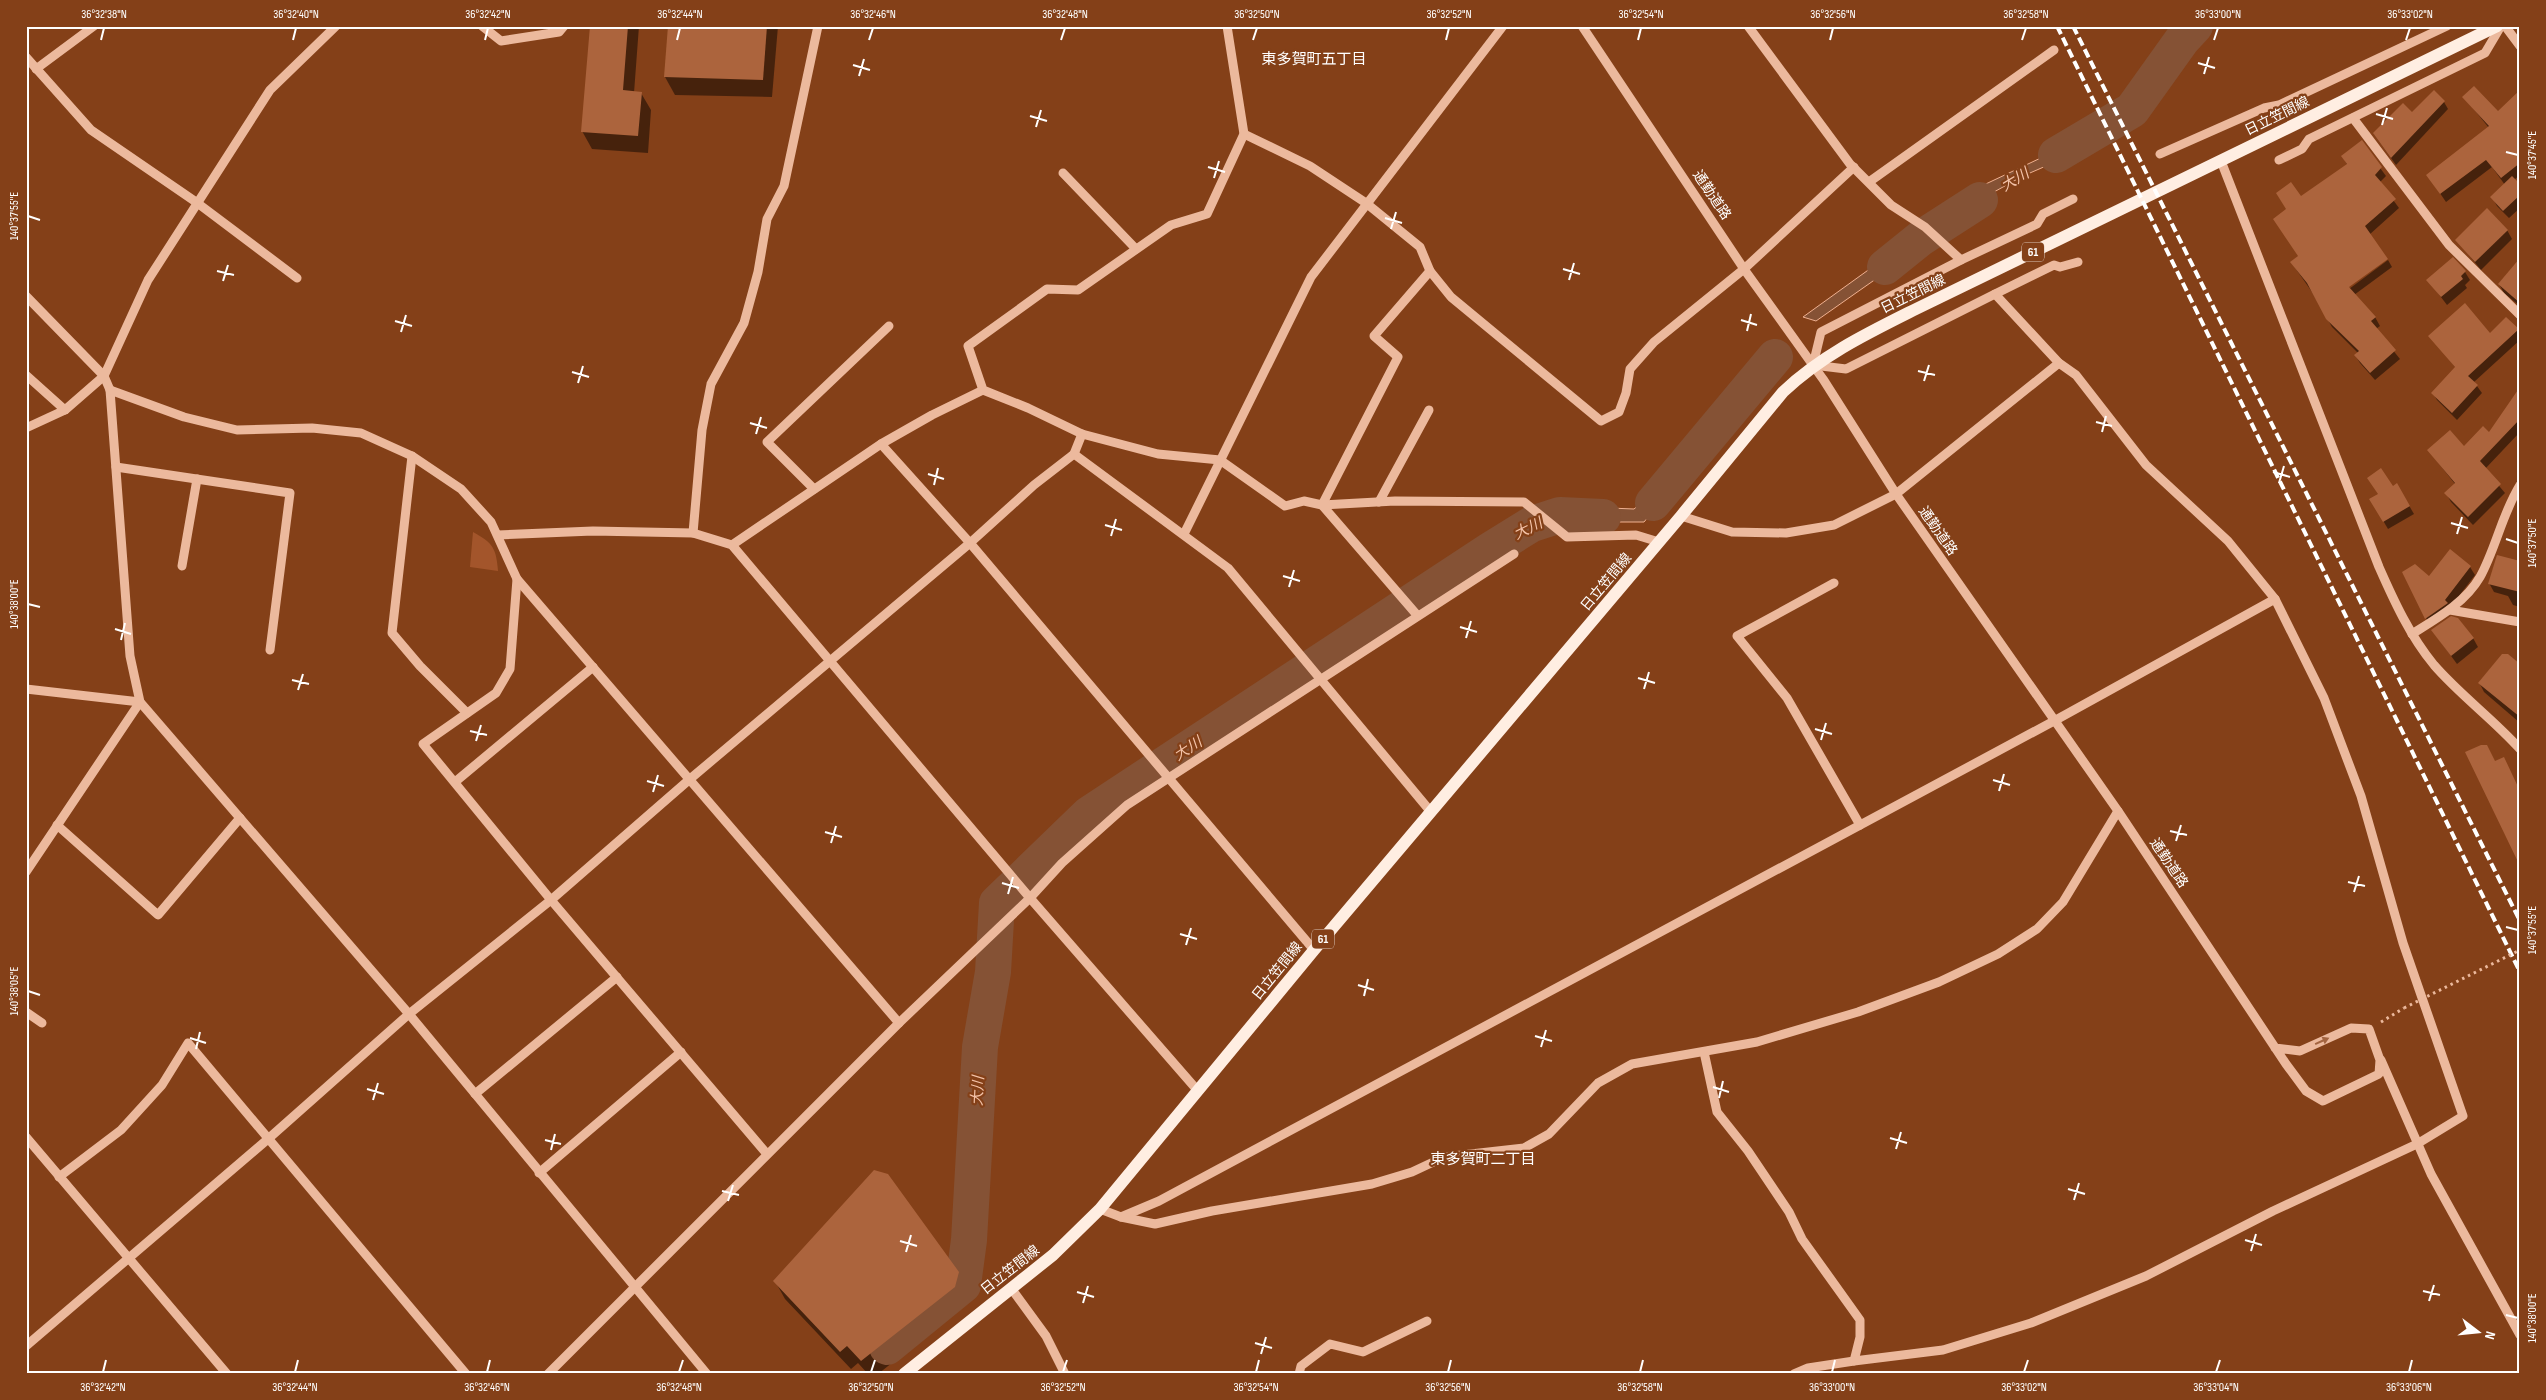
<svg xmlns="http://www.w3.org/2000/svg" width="2546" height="1400" font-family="'Sofia Sans Condensed','Noto Sans JP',sans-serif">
<rect width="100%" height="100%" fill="#844018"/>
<path fill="#a3552b" d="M473,532c20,11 23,16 25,39l-28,-4z"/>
<g fill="#855235" stroke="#efb090">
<polygon points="2190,26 2208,26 2129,119 2122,104 2133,95"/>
<polygon points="2094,119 2099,132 2086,138 2069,156 2023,176 1983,198 1943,232 1932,223 1973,190 2064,147 2083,125"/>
<polygon points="1921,232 1930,241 1816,321 1803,317"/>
<polygon points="1768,352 1778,361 1697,461 1686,451"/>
<polygon points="1680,461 1689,468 1644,522 1584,522 1565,525 1551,513 1585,507 1634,509 1647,498"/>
<polygon points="1533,521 1545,533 1522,539 1418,604 1409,594 1518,526"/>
</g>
<g fill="#0007">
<polygon points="591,26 639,26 634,93 641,93 651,110 648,153 592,149 582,131"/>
<polygon points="669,26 778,26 772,97 675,95 665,77"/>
<polygon points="2520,92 2520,175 2514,180 2520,185 2520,208 2509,218 2497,206 2492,197 2505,185 2492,167 2446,202 2433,183 2489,128 2464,97 2498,113"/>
<polygon points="2444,102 2448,109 2396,165 2374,134 2412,114"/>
<polygon points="2361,142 2386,176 2380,182 2399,208 2369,235 2343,290 2345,292 2388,260 2392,267 2354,295 2375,317 2380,326 2376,329 2400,359 2375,380 2360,363 2355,355 2358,353 2332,327 2312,292 2291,262 2299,256 2301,198 2348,166 2343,157"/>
<polygon points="2507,230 2512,239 2481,270 2457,240"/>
<polygon points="2520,260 2520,306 2504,293 2499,284"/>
<polygon points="2465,272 2470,280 2465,285 2467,288 2447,305 2428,280"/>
<polygon points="2506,318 2518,330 2520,340 2474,382 2482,393 2457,420 2437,400 2433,393 2456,368 2430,336 2490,335"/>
<polygon points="2520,389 2520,432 2485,469 2505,493 2473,525 2451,502 2446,493 2455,484 2429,451 2464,448 2489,434"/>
<polygon points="2397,485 2414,514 2388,529 2371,500"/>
<polygon points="2450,551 2470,567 2475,575 2449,609 2431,626 2426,618 2429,578"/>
<polygon points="2520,562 2520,607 2513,605 2508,596 2494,592 2489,583"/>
<polygon points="2432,630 2473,638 2478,647 2457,664"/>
<polygon points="2520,666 2520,723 2484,692 2480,684"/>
<polygon points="958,1273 969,1291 965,1305 878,1374 868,1374 858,1363 851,1369 785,1299 775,1281"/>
</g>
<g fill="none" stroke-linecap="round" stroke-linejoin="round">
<g stroke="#855235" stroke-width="36">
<polyline points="2056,155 2132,110 2182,40 2195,26"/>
<polyline points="1885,267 1921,238 1980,200"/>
<polyline points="1653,503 1775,357"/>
<polyline points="887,1347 963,1285 969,1240 980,1047 993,972 997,903 1089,814 1490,550 1532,524 1560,515 1603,517"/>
</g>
</g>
<g fill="#ac643d">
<polygon points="590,26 628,26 623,90 642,92 638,136 581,132"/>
<polygon points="668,26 767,26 763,80 664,77"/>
<polygon points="2474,86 2498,111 2520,90 2520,163 2501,178 2486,160 2440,194 2426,175 2489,126 2462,97"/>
<polygon points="2434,90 2445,101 2391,158 2373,133 2403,103 2412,112"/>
<polygon points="2362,140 2382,167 2375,175 2396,199 2365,226 2388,259 2349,287 2376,317 2371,321 2396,350 2370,373 2354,355 2359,351 2326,319 2307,283 2290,262 2298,256 2273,219 2286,209 2276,193 2291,182 2301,196 2347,164 2341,156"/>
<polygon points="2512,176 2520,184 2520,195 2503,211 2490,197"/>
<polygon points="2487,208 2508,230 2475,262 2455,240"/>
<polygon points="2453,257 2466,271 2461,276 2463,279 2441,297 2426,280"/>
<polygon points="2520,258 2520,303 2498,284"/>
<polygon points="2465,303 2490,333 2506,317 2519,329 2468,376 2478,385 2452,413 2431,393 2455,367 2428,336"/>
<polygon points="2520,387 2520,419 2480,461 2501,484 2468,517 2444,493 2455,483 2427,450 2450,430 2464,446 2483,426 2489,432"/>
<polygon points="2381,468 2393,486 2397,483 2410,506 2383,522 2369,499 2378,494 2367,478"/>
<polygon points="2450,549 2471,566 2445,600 2448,603 2425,619 2402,572 2415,564 2429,576"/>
<polygon points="2497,555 2520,561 2520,592 2488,584"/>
<polygon points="2451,616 2458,618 2474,638 2451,656 2431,630"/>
<polygon points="2502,654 2508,654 2520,664 2520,717 2478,683"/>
<polygon points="2481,745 2487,745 2495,761 2504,757 2520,791 2520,866 2465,752"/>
<polygon points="874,1170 888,1174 959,1272 955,1287 861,1361 847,1346 840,1352 773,1281"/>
</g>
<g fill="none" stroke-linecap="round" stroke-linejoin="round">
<polyline stroke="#ecb99d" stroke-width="3" stroke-dasharray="2.5 4" stroke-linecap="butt" points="2381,1022 2404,1008"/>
<g stroke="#ecb99d" stroke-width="9">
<polyline points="482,26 501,41 559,32 564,26"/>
<polyline points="1227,26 1244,134 1207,214 1171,225 1078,290 1047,289 968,346 983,390 1028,408 1082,434 1158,454 1220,460 1285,506 1304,501 1322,505 1395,501 1524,502 1567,537 1636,535 1659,542"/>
<polyline points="1582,26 1744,269 1823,379 1896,494 2118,811 2286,1064 2306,1091 2323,1101 2379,1074 2380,1060 2369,1029 2351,1028 2300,1051 2275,1048"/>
<polyline points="1748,26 1850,164 1891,205 1925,227 1961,260 1821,332 1813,365"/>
<polyline points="2505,26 2520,46"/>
<polyline points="26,57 91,130 196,202 297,278"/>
<polyline points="36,69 94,26"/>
<polyline points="2353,118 2449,245 2520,315"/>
<polyline points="1244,134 1310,166 1366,203 1420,247 1430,271 1451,297 1601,421 1619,412 1626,393 1630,369 1654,342 1744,269 1854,167"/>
<polyline points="2160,154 2264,108 2279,105 2447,26"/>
<polyline points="2279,160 2302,149 2309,139 2485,53 2501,26"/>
<path d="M2221,161l158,406c15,34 31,69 55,98 26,30 59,54 86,84"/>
<polyline points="1063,173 1136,249"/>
<polyline points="1869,182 2054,50"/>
<polyline points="1961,260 2037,224 2043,214 2073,199"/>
<polyline points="1995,294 2054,265 2060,267 2078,262"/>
<polyline points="26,296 104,376 110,390 130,656 140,702 409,1014 707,1374"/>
<polyline points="26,375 65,410"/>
<polyline points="110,390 184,417 237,430 312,428 361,433 412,456 461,489 491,522 517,579 899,1023"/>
<polyline points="26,428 65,410 104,376 148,280 270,90 336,26"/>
<polyline points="881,444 970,543 1314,950"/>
<polyline points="1074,454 1228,568 1431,812"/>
<polyline points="412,456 392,633 420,666 467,713"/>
<polyline points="116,467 290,493 270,650"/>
<polyline points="814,489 767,442 889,326"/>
<polyline points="1379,502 1429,410"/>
<polyline points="1681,516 1732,532 1786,533 1834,525 1896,494 2059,363"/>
<polyline points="693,533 702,430 711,384 744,323 758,272 767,219 784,186 818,26"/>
<polyline points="1184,534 1311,277 1503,26"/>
<polyline points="498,535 593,531 693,533 732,545 1030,898 1198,1091"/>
<polyline points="732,545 881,444 932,415 983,390"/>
<polyline points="182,566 197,479"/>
<polyline points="517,579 510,669 496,693 423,744 551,900 767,1154"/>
<polyline points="1834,583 1737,636 1787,698 1860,825"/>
<polyline points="2450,610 2520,622"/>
<polyline points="1417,615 1322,505 1398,357 1374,336 1430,271"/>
<path d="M2412,634c24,-15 53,-31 68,-57 16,-29 22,-63 40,-92"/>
<polyline points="26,689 140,702 26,872"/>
<polyline points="455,782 593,667"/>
<polyline points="57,825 158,915 240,818"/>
<polyline points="26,1012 42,1023"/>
<polyline points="1704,1052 1717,1112 1748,1151 1789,1212 1802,1239 1860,1320 1860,1337 1854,1361"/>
<polyline points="2381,1060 2431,1174 2520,1335"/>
<polyline points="475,1094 617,977"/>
<polyline points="26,1137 227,1374"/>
<polyline points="539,1173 681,1052"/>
<polyline points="59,1177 121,1130 162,1085 188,1043 466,1374"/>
<polyline points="1100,1209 1121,1217 1159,1201 2054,721 2275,599"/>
<polyline points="1121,1217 1155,1224 1212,1211 1372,1184 1412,1172 1444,1157 1524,1148 1549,1134 1598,1083 1632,1064 1757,1042 1858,1012 1939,982 1998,954 2037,929 2063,902 2118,811"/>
<polyline points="1011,1288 1046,1336 1065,1374"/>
<polyline points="26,1346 268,1139 409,1014 551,900 690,779 970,543 1034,485 1074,454 1082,434"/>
<polyline points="548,1374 899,1023 1030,898 1062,863 1127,805 1514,554"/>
<polyline points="1299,1374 1301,1366 1330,1344 1363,1352 1427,1321"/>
<polyline points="1794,1374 1808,1368 1854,1361 1943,1350 2031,1323 2146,1276 2273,1211 2417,1144 2463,1116 2403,943 2361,796 2324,698 2275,599 2228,541 2146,465 2076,375 2059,363 1995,294 1846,369 1813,365"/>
</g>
<path stroke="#ffeee2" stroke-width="12" d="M904,1374l149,-119 47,-46 214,-259 367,-434 102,-124c39,-37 85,-59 133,-83l581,-283"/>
<g stroke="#fff" stroke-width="4" stroke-dasharray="9 4" stroke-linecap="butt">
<polyline points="2057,26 2520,972"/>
<polyline points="2073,26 2520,921"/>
</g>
<polyline stroke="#ecb99d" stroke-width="3" stroke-dasharray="2.5 4" stroke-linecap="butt" points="2404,1008 2520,950"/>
</g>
<defs><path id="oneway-solid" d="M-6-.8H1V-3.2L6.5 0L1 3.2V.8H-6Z" transform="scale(1.25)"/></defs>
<use fill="#a36440" href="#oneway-solid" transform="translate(2322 1041) rotate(-24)"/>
<path fill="none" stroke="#fff" stroke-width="2" d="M101,40l3,-12M293,40l3,-12M485,40l3,-12M677,40l3,-12M869,40l4,-12M1061,40l4,-12M1253,40l4,-12M1446,40l3,-12M1638,40l3,-12M1830,40l3,-12M2022,40l4,-12M2214,40l4,-12M2406,40l4,-12M2198,63l17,5M853,65l17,5M2204,74l5,-17M859,76l5,-17M2376,114l17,5M1030,116l17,5M2382,125l5,-17M1036,127l5,-17M2506,152l12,3M1208,167l17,5M1214,178l5,-17M28,216l12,4M1385,218l17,5M1391,229l5,-17M1563,269l17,5M217,271l17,4M1569,280l5,-17M223,281l5,-16M1741,320l16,5M395,321l17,5M1747,331l4,-17M401,332l5,-17M1918,371l17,4M572,372l17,5M1924,381l5,-16M578,383l5,-17M2096,422l16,4M750,423l17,5M2102,432l4,-16M756,434l5,-17M2273,472l17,5M928,474l16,5M2279,483l5,-17M934,485l4,-17M2451,523l17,5M1105,525l17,5M2457,534l5,-17M1111,536l5,-17M2506,539l12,4M1283,576l17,5M1289,587l5,-17M28,604l12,3M1460,627l17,5M115,629l16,5M1466,638l5,-17M121,640l4,-17M1638,678l17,5M292,680l17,4M1644,689l5,-17M298,690l5,-16M1815,729l17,5M470,731l17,4M1821,740l5,-17M476,741l5,-16M1993,780l17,5M647,781l17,5M1999,791l5,-17M653,792l5,-17M2170,831l17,4M825,832l17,5M2176,841l5,-16M831,843l5,-17M2348,882l17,4M1002,883l17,5M2354,892l5,-16M1008,894l5,-17M2506,927l12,3M1180,934l17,5M1186,945l5,-17M1358,985l16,5M28,991l12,4M1364,996l4,-17M1535,1036l17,5M190,1038l16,5M1541,1047l5,-17M196,1049l4,-17M1713,1087l16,5M367,1089l17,5M1719,1098l4,-17M373,1100l5,-17M1890,1138l17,5M545,1140l16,4M1896,1149l5,-17M551,1150l4,-16M2068,1189l17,5M722,1191l17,4M2074,1200l5,-17M728,1201l5,-16M2245,1240l17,5M900,1241l17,5M2251,1251l5,-17M906,1252l5,-17M2423,1291l17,4M1077,1292l17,5M2429,1301l5,-16M1083,1303l5,-17M2506,1315l12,3M1255,1343l17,5M1261,1354l5,-17M103,1372l3,-12M295,1372l3,-12M487,1372l3,-12M679,1372l4,-12M871,1372l4,-12M1063,1372l4,-12M1256,1372l3,-12M1448,1372l3,-12M1640,1372l3,-12M1832,1372l3,-12M2024,1372l4,-12M2216,1372l4,-12M2409,1372l3,-12"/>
<g text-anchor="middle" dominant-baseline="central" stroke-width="4.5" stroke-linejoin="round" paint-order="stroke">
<g fill="#844018" stroke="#dac6ba" stroke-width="1">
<rect x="2022" y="242.5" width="22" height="19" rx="4"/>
<rect x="1312" y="929.5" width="22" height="19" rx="4"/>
</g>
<g font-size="12" font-weight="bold" fill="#fff">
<text x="2033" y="252">61</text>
<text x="1323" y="939">61</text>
</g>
<g font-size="14" fill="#fff" stroke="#844018">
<text transform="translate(2277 116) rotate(-26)">日立笠間線</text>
<text transform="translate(1712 195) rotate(56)">通勤道路</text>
<text transform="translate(1913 294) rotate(-26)">日立笠間線</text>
<text transform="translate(1938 531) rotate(55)">通勤道路</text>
<text transform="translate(1606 582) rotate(-50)">日立笠間線</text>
<text transform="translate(2169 863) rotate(56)">通勤道路</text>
<text transform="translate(1277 971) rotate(-51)">日立笠間線</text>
<text transform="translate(1010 1270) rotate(-38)">日立笠間線</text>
</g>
<g font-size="15" fill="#fff" stroke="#844018">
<text x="1314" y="59">東多賀町五丁目</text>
<text x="1483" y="1159">東多賀町二丁目</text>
</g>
<g font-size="15" font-style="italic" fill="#f4c3a9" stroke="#844018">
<text transform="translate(2015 180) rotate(-31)">大川</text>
<text transform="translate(1528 529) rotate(-26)">大川</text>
<text transform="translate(1188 749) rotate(-33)">大川</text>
<text transform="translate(978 1091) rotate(-87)">大川</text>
</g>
</g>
<rect width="2546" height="1400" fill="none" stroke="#844018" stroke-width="55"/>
<g transform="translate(2478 1332) rotate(106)" stroke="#844018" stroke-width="4" paint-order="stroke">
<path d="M0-4L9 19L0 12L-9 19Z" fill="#ffffff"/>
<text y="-8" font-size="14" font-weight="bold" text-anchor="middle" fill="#ffffff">N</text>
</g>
<rect x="28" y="28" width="2490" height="1344" fill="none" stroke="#fff" stroke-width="2"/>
<g font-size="12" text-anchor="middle" fill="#fff">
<text x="104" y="18">36°32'38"N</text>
<text x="296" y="18">36°32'40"N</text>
<text x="488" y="18">36°32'42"N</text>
<text x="680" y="18">36°32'44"N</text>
<text x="873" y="18">36°32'46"N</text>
<text x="1065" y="18">36°32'48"N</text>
<text x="1257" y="18">36°32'50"N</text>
<text x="1449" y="18">36°32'52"N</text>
<text x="1641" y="18">36°32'54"N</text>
<text x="1833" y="18">36°32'56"N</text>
<text x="2026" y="18">36°32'58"N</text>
<text x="2218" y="18">36°33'00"N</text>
<text x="2410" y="18">36°33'02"N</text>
<text transform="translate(2532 155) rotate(-90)" y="4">140°37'45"E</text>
<text transform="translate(14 216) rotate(-90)" y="4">140°37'55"E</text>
<text transform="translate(2532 543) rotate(-90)" y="4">140°37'50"E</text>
<text transform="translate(14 604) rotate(-90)" y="4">140°38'00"E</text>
<text transform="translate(2532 930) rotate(-90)" y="4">140°37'55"E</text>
<text transform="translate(14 991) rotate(-90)" y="4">140°38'05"E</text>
<text transform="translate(2532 1318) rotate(-90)" y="4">140°38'00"E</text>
<text x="103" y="1391">36°32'42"N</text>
<text x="295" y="1391">36°32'44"N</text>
<text x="487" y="1391">36°32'46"N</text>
<text x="679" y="1391">36°32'48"N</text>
<text x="871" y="1391">36°32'50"N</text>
<text x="1063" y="1391">36°32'52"N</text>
<text x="1256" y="1391">36°32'54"N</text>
<text x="1448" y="1391">36°32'56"N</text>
<text x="1640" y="1391">36°32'58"N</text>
<text x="1832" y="1391">36°33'00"N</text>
<text x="2024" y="1391">36°33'02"N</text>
<text x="2216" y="1391">36°33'04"N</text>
<text x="2409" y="1391">36°33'06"N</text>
</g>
</svg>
